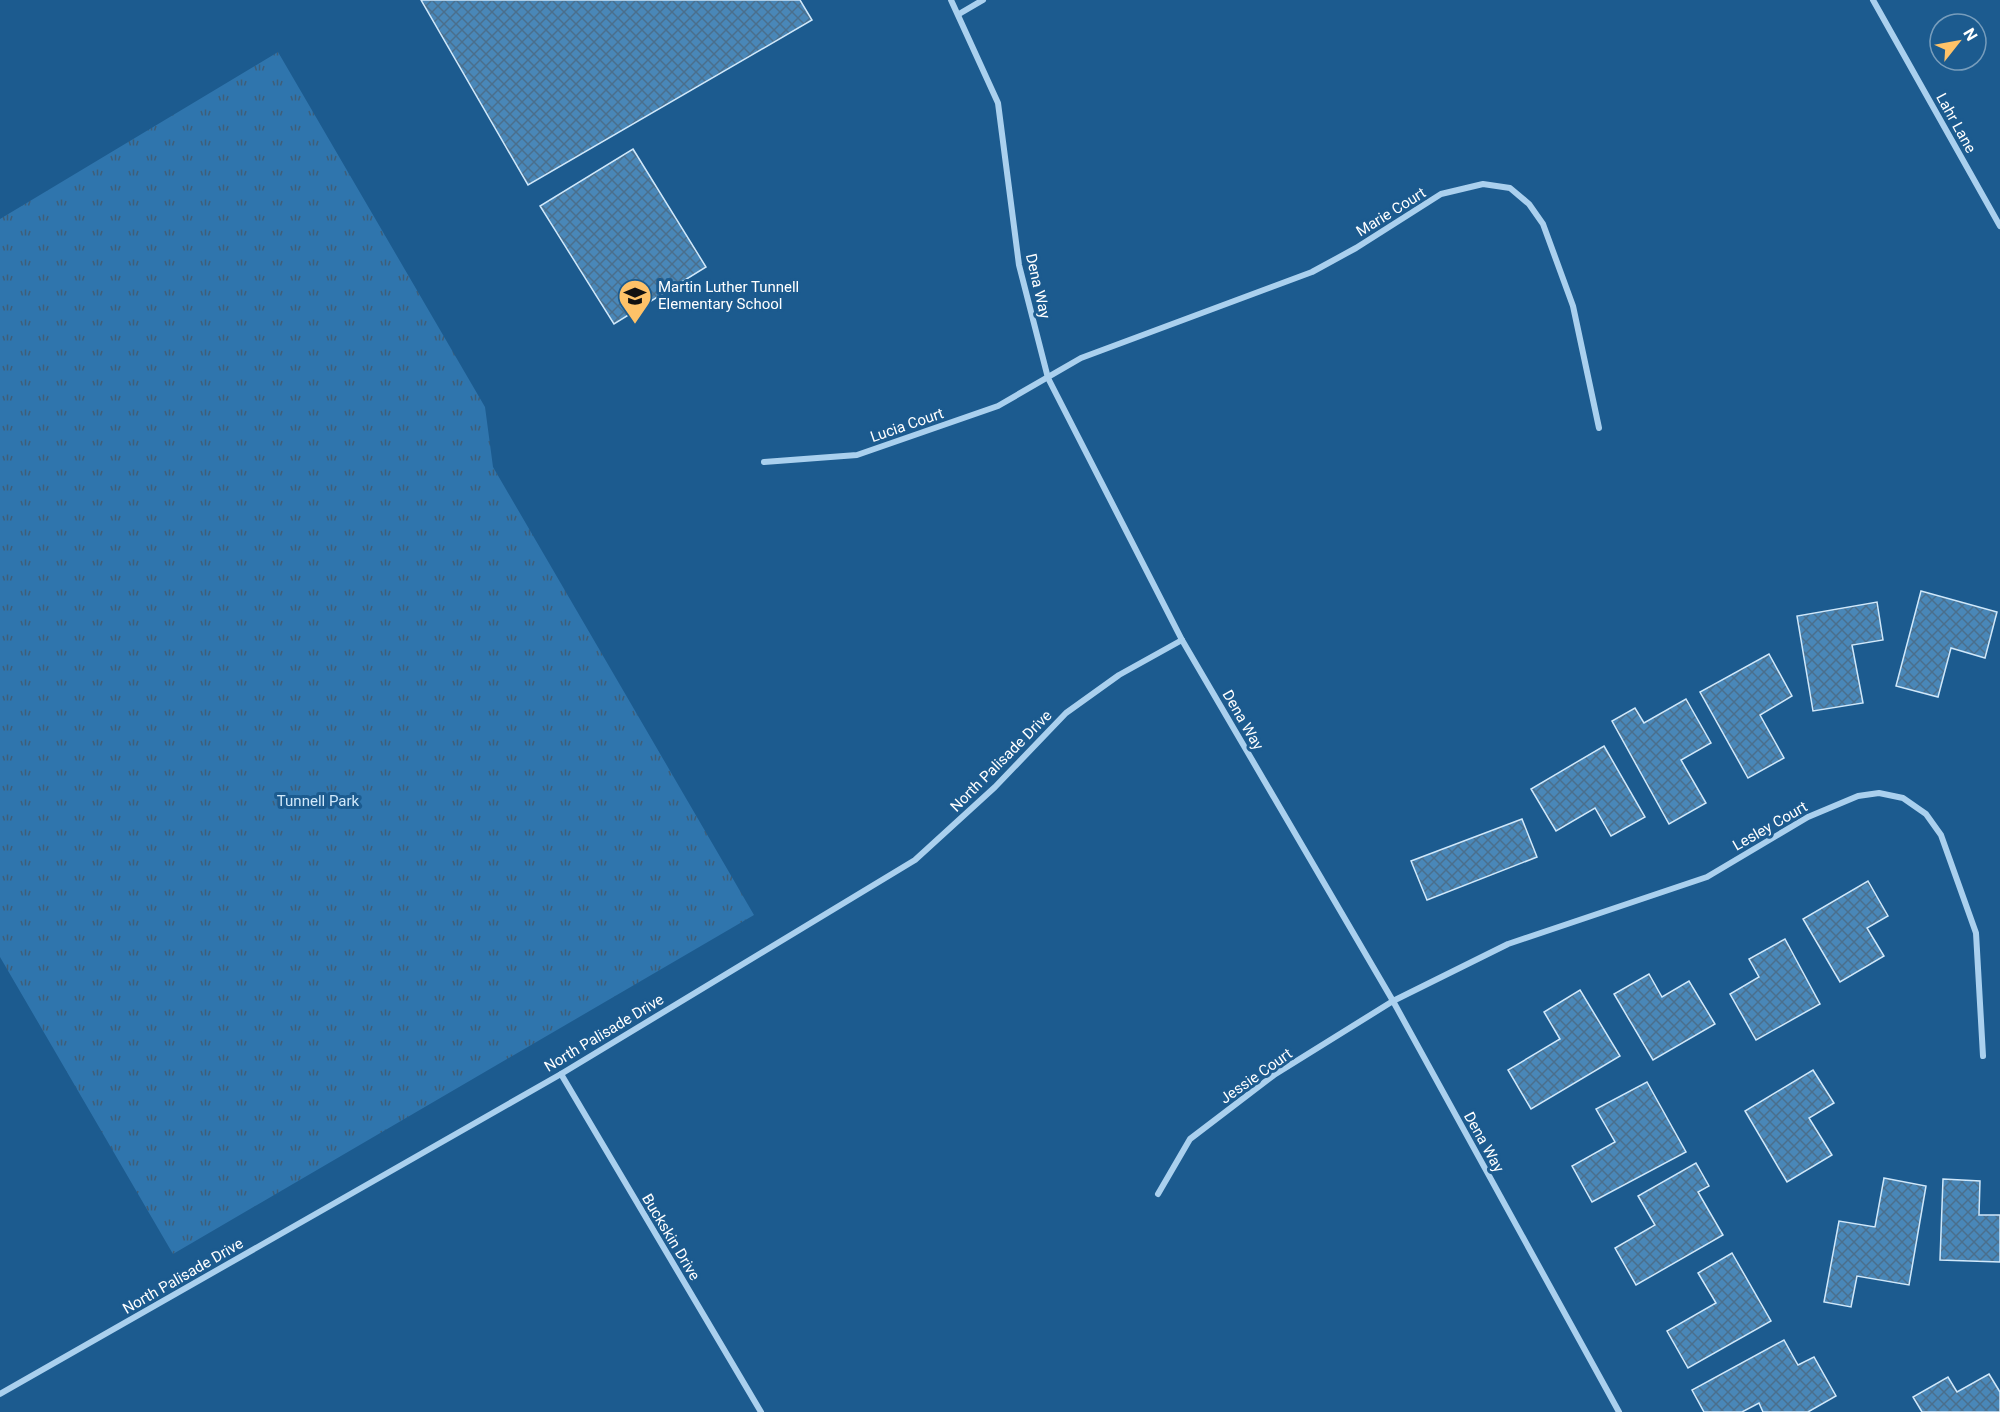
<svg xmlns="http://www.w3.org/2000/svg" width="2000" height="1412" font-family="Roboto,sans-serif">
<defs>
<pattern id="park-tufts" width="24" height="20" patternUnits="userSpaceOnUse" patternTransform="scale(1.5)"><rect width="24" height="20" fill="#2f75ad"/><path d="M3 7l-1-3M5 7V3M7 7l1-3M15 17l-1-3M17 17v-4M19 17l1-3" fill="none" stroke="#3f5e78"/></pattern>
<pattern id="building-cross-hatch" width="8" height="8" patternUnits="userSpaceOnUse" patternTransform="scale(1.5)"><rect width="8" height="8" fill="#4987b8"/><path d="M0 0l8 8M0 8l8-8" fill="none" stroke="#4a6f8d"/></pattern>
</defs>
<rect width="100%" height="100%" fill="#1c5b8f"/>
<polygon fill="url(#park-tufts)" points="278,52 485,407 493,467 754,915 173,1254 0,957 0,219"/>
<g fill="url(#building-cross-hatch)" stroke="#d0e8fa" stroke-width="1.5">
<polygon points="421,0 800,0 812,20 528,185"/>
<polygon points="633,149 706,267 614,324 540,206"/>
<polygon points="1921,591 1997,612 1985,658 1951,648 1938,697 1896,686"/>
<polygon points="1877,602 1883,640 1852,645 1863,703 1813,711 1797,616"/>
<polygon points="1769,654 1792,696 1760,715 1784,758 1748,778 1700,692"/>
<polygon points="1686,699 1711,743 1681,760 1706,803 1669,824 1612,721 1635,708 1644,723"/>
<polygon points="1604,746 1645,817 1611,836 1595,808 1556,831 1531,789"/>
<polygon points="1522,819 1537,857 1427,900 1411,861"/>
<polygon points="1868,881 1888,916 1867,928 1884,956 1840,982 1803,919"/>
<polygon points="1785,939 1820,1004 1756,1040 1730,994 1759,977 1749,959"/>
<polygon points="1649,974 1662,997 1689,981 1715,1024 1653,1060 1614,994"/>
<polygon points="1580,990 1620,1056 1531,1109 1508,1070 1560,1039 1544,1012"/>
<polygon points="1813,1070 1834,1103 1809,1118 1832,1155 1787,1182 1745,1111"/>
<polygon points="1647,1082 1686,1152 1592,1202 1572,1166 1615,1142 1596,1109"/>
<polygon points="1696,1163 1709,1186 1698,1192 1723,1235 1636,1285 1615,1248 1655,1225 1638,1196"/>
<polygon points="1884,1178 1926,1186 1909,1285 1857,1276 1851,1307 1824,1302 1839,1221 1875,1227"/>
<polygon points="1943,1179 1980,1181 1979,1215 2000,1215 2000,1262 1940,1260"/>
<polygon points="1732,1253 1771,1321 1688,1368 1667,1331 1716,1303 1698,1273"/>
<polygon points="1784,1340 1798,1365 1814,1357 1836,1396 1808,1412 1763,1412 1759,1403 1742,1412 1704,1412 1692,1390"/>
<polygon points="1989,1374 2000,1392 2000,1412 1922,1412 1913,1397 1948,1377 1957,1392"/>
</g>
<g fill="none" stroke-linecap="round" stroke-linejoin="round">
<g stroke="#aad0ee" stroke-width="6">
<polyline points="951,0 998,103 1019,265 1048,378 1182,640 1393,1001 1619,1412"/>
<polyline points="1873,0 2000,226"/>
<polyline points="959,14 983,0"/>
<polyline points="764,462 857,455 998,406 1081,358 1312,272 1356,248 1441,194 1483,184 1510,188 1529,204 1543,224 1573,306 1599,428"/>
<polyline points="561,1074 761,1412"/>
<polyline points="1158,1194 1190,1139 1274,1075 1393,1001 1508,944 1707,877 1808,817 1858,796 1879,793 1903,798 1926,814 1941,835 1976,933 1983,1056"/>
<polyline points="0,1394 561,1074 915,860 995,787 1066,713 1119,675 1182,640"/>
</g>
</g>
<defs>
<g id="school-pin" transform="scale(1.725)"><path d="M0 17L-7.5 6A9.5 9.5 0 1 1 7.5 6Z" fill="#fec268" stroke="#1c5b8f"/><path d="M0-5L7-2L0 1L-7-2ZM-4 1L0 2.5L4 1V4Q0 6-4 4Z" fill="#111"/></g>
</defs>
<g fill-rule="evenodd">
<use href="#school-pin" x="635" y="296"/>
</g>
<g text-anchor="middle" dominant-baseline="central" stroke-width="6" stroke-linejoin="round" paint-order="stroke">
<g font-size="15" fill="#fff" stroke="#1c5b8f">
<text transform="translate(1956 123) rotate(61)">Lahr Lane</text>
<text transform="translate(1391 212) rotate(-32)">Marie Court</text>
<text transform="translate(1038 286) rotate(77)">Dena Way</text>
<text transform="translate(907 425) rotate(-19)">Lucia Court</text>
<text transform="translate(1243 720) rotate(60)">Dena Way</text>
<text transform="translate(1001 761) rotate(-45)">North Palisade Drive</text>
<text transform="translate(1770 826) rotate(-30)">Lesley Court</text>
<text transform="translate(604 1033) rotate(-31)">North Palisade Drive</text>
<text transform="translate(1256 1076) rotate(-35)">Jessie Court</text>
<text transform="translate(1484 1142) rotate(61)">Dena Way</text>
<text transform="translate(671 1237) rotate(59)">Buckskin Drive</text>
<text transform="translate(183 1276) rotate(-30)">North Palisade Drive</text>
</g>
<g font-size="15" fill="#fff" stroke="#1c5b8f" text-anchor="start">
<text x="658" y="287">Martin Luther Tunnell<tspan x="658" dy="17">Elementary School</tspan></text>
</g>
<g font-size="15" fill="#d0e8fa" stroke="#1c5b8f">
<text x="318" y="801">Tunnell Park</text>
</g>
</g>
<g transform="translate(1958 42) rotate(59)"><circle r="28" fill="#1c5b8f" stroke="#779dbc" stroke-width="1.5"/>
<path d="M0-4.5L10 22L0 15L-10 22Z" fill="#fec268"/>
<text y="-9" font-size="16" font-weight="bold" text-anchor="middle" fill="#ffffff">N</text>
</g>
</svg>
